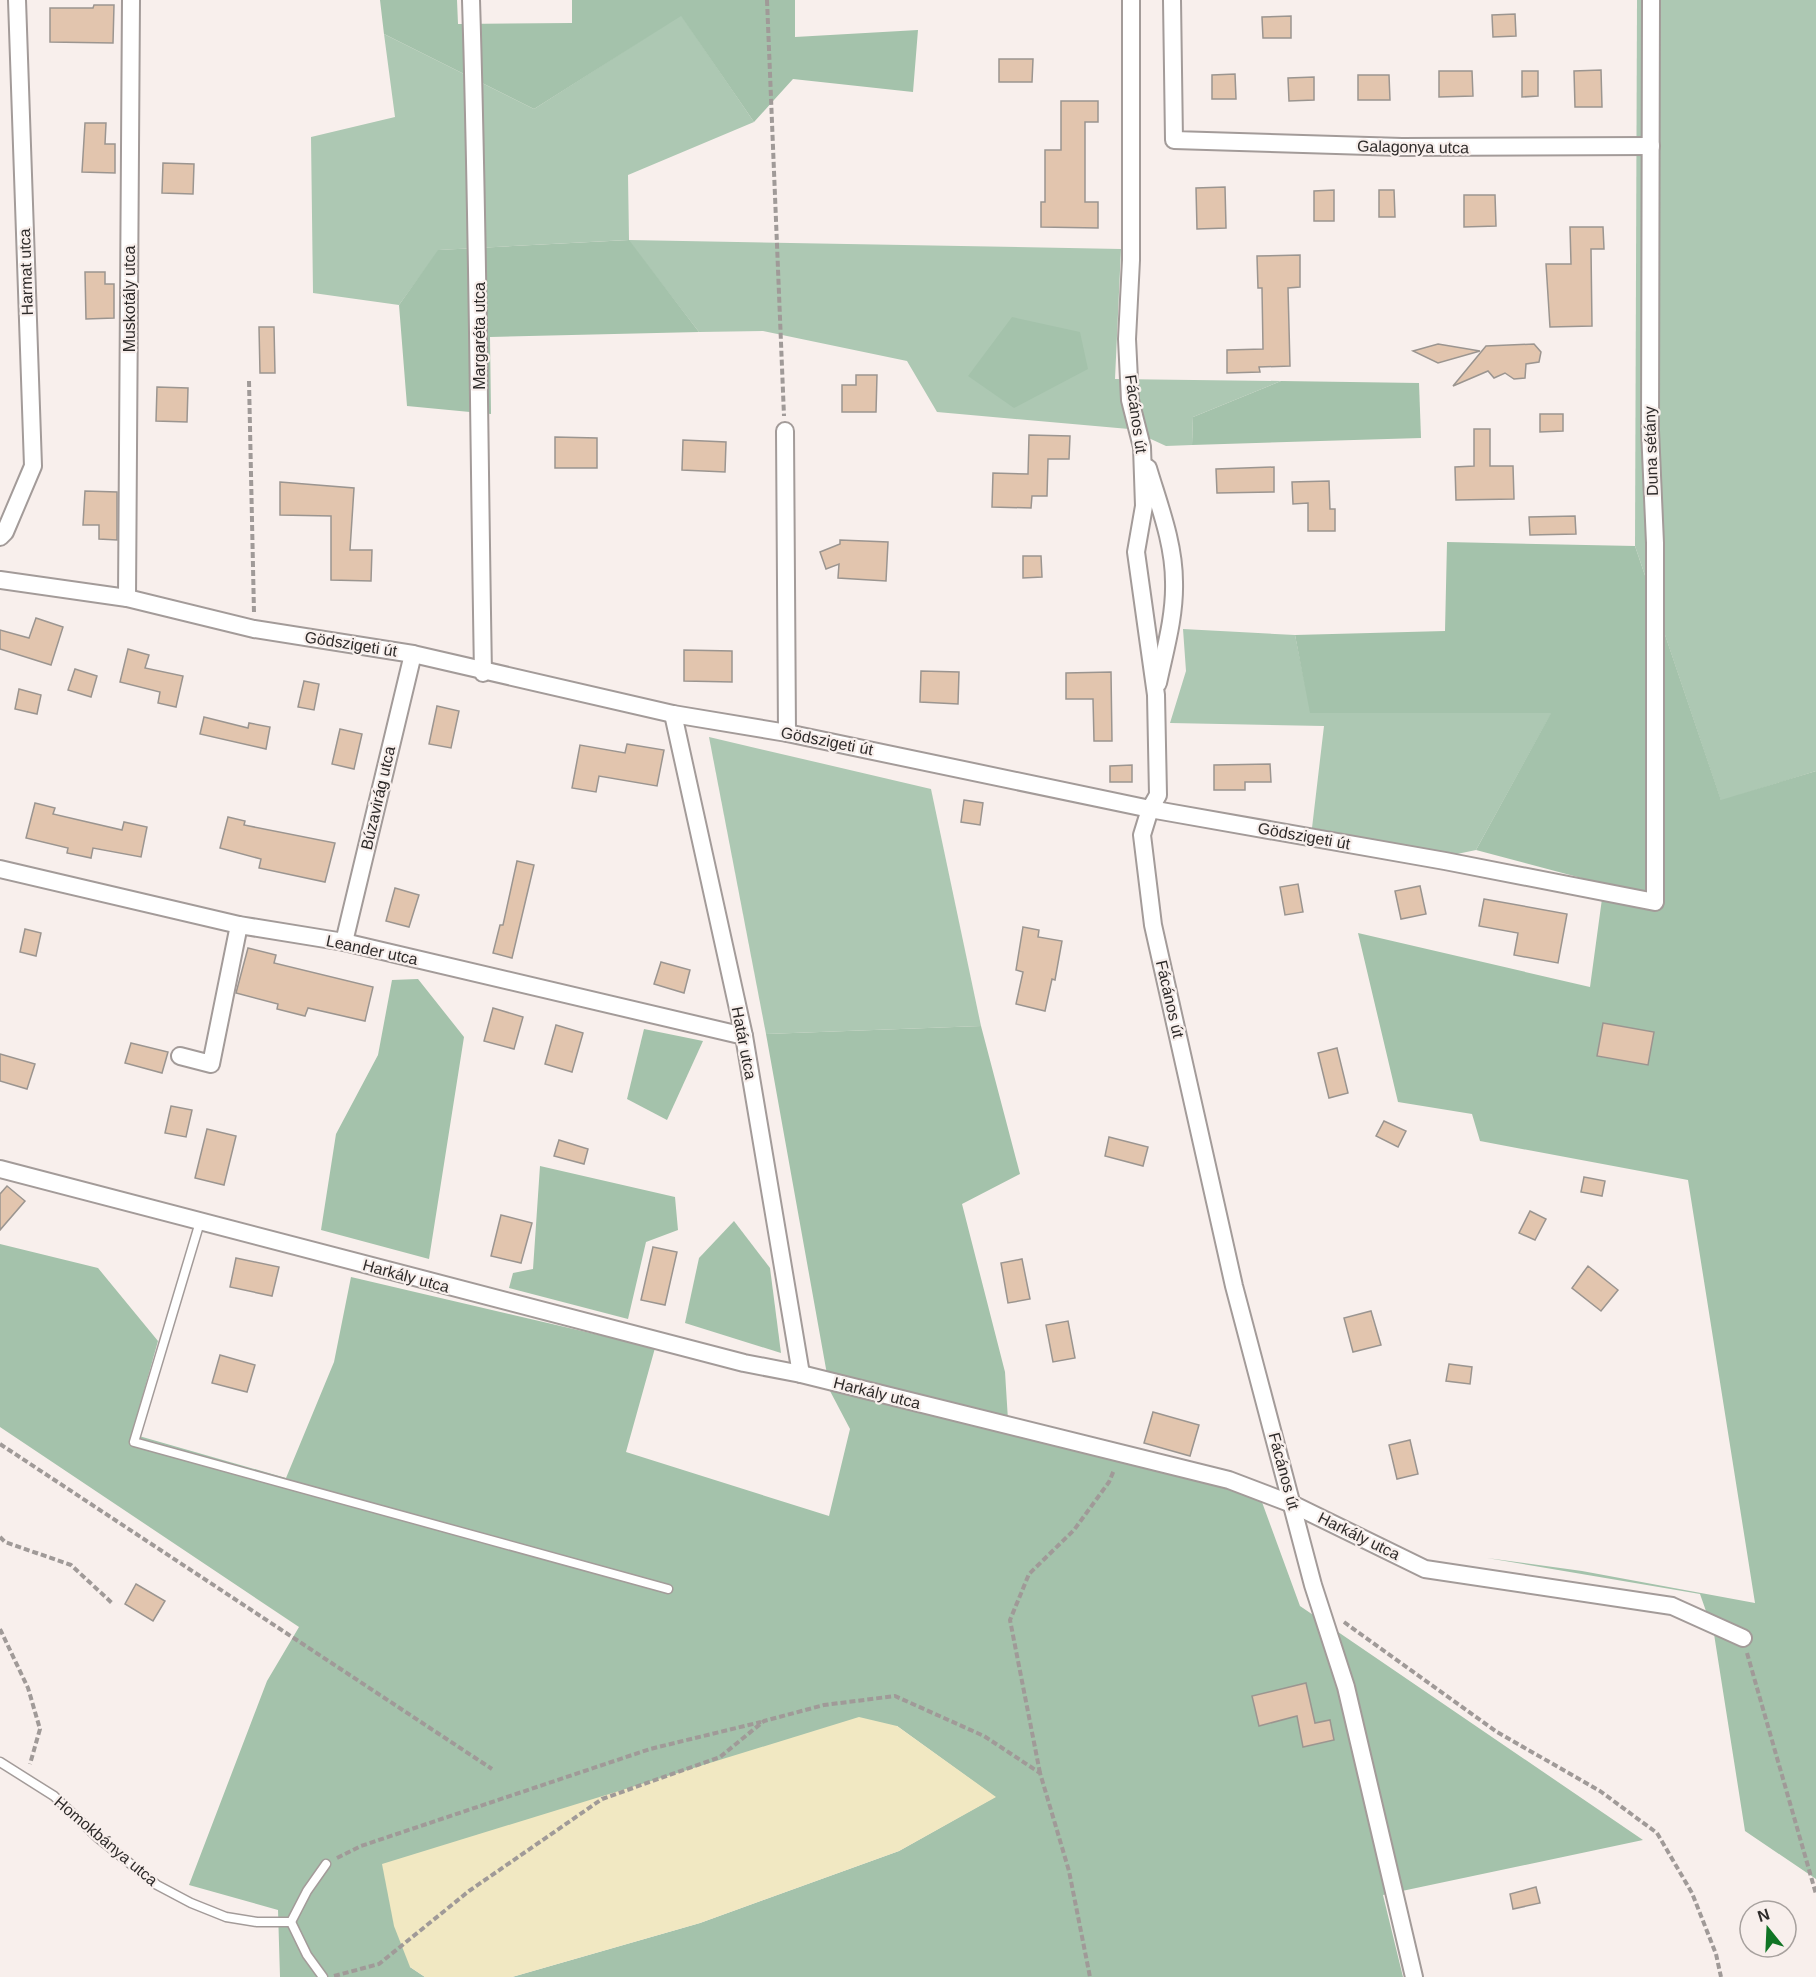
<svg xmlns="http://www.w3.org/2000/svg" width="1816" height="1977" font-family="Arial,sans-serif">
<rect width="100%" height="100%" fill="#f8efec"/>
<g fill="#adc8b3">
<polygon points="1637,0 1816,0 1816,771 1721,801 1635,546"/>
<polygon points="681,15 754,122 628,175 629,240 1121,249 1115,379 1281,381 1193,417 1192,445 1166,446 1129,429 937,412 907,361 763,331 699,332 628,240 439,250 399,305 313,293 311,137 395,117 384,34 534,109"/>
<polygon points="1183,629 1295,635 1311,713 1552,712 1476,850 1457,854 1312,828 1324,726 1170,723 1186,671"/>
<polygon points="709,737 931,789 981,1026 766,1034"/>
</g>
<g fill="#a4c2ab">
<polygon points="380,0 457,0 458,24 572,23 572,0 795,0 795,37 918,30 913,92 793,79 754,122 681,16 534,109 384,34"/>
<polygon points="629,240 699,332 490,337 491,414 407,406 399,305 438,250"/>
<polygon points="1012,317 1080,332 1088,369 1014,408 968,376"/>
<polygon points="1281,381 1419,383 1421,438 1192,445 1193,417"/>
<polygon points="1447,542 1635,546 1721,800 1816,771 1816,1879 1745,1831 1714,1634 1700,1594 1487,1558 1582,1571 1755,1603 1688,1180 1480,1141 1472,1114 1398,1102 1358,933 1590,987 1604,884 1476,850 1551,713 1310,713 1295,635 1445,631"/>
<polygon points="418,979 464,1037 429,1259 321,1230 336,1134 378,1055 392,980"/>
<polygon points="981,1026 1020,1174 962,1204 1005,1372 1008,1420 1255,1483 1300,1606 1643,1840 1383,1895 1403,1977 512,1977 700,1923 899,1851 995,1797 897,1726 410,1967 425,1977 280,1977 278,1910 189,1885 267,1681 299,1627 0,1427 0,1244 98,1268 158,1341 132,1434 286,1478 334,1362 351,1277 655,1348 626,1452 829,1516 850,1429 830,1391 766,1034"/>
<polygon points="644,1029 703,1041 667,1120 627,1099"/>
<polygon points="540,1166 675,1197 678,1230 646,1242 628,1319 509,1288 513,1273 533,1269"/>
<polygon points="734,1221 770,1268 781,1353 685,1323 699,1258"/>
</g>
<polygon fill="#f1e8c2" points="859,1717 897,1726 996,1797 899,1851 700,1923 512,1977 425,1977 410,1967 394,1926 382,1864"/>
<g fill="#e2c5ae" stroke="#9b9590" stroke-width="1.5">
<polygon points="94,5 114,5 113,43 50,42 50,8 93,8"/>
<polygon points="1515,14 1516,36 1493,37 1492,15"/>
<polygon points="1291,16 1291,38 1263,38 1262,17"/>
<polygon points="999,59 1033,59 1032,82 999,82"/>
<polygon points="1601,70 1602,107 1575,107 1574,71"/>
<polygon points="1439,71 1472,71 1473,96 1439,97"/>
<polygon points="1522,71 1538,71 1538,96 1522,97"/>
<polygon points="1235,74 1236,99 1212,99 1212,75"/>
<polygon points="1358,75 1389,75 1390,100 1358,100"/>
<polygon points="1314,77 1314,100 1289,101 1288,78"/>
<polygon points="1061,101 1098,101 1098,122 1085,122 1085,202 1098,202 1098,228 1041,227 1041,202 1045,202 1045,150 1061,150"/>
<polygon points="85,123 106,123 105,144 115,144 115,173 82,172"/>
<polygon points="163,163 194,164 193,194 162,193"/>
<polygon points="1225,187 1226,228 1197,229 1196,188"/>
<polygon points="1334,190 1334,221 1314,221 1314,191"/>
<polygon points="1379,190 1394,190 1395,217 1379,217"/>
<polygon points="1464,195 1495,195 1496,226 1464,227"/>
<polygon points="1570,227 1603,227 1604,249 1591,249 1592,326 1550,327 1546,264 1571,264"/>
<polygon points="1300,255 1300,287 1288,288 1290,366 1259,367 1260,372 1227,373 1227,350 1263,349 1262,288 1258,288 1257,256"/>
<polygon points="85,272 105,272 105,284 114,284 114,318 86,319"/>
<polygon points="259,327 274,327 275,373 260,373"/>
<polygon points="1438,344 1480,351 1438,363 1413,351"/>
<polygon points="1534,344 1541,352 1539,362 1526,364 1525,378 1514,379 1505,373 1494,378 1488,371 1453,386 1486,346"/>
<polygon points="856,375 877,375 876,412 842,412 842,385 856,385"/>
<polygon points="157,387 188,388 187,422 156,421"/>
<polygon points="1540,414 1563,414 1563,431 1540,432"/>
<polygon points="1474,429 1490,429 1490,466 1513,466 1514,499 1456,500 1455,467 1474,466"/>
<polygon points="1029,435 1070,436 1069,459 1048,459 1047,496 1032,496 1031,508 992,507 993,473 1028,474"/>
<polygon points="555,437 597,438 597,468 555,468"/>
<polygon points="683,440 726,442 725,472 682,470"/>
<polygon points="1274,467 1274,492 1217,493 1216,469"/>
<polygon points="1329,481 1330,509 1335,509 1335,531 1308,531 1308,503 1293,504 1292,482"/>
<polygon points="280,482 354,488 350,550 372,550 371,581 331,580 331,516 280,515"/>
<polygon points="85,491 117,492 117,540 99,539 99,525 83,525"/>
<polygon points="1575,516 1576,534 1530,535 1529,517"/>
<polygon points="840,540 888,542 886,581 838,578 839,564 826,569 820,552 840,544"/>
<polygon points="1023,556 1041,556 1042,577 1023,578"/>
<polygon points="36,618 63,627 51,665 0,649 0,630 29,638"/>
<polygon points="128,649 149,655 145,668 183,676 176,707 158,703 160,692 120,682"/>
<polygon points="684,650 732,651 732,682 684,681"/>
<polygon points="75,669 97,676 91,697 68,690"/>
<polygon points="921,671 959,672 958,704 920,702"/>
<polygon points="1111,672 1112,741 1094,741 1093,699 1066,699 1066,673"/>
<polygon points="304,681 319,684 314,710 298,707"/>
<polygon points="19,689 41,695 37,714 15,709"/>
<polygon points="437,706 459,711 451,748 429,744"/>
<polygon points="204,717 248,728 249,723 270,727 266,749 200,734"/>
<polygon points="340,729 362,734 354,769 332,764"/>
<polygon points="627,744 664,750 657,786 599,776 596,792 572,788 580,745 625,753"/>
<polygon points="1270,764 1271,782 1245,782 1245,790 1214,790 1214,765"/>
<polygon points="1132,765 1132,782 1110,782 1110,766"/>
<polygon points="964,800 983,803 980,825 961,822"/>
<polygon points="35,803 55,808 53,814 122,830 124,822 147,827 141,857 93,848 91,858 67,853 68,848 26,838"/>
<polygon points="228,817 245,821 244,825 335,843 325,882 259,868 261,859 220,848"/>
<polygon points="517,861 534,865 512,958 493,953 500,925 503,925"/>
<polygon points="1298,884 1303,912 1285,915 1280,887"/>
<polygon points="1420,886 1426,914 1401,919 1395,891"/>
<polygon points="395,888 419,895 409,927 386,921"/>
<polygon points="1484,899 1567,914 1558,963 1514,955 1518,933 1479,926"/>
<polygon points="1023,927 1039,930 1038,937 1062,941 1055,980 1052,979 1045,1011 1016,1004 1023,972 1016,970"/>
<polygon points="25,929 41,933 36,956 20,952"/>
<polygon points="248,948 276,955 274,963 373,987 365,1021 308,1008 305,1016 277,1009 278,1004 236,993"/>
<polygon points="661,962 690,970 684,993 654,984"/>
<polygon points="493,1008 523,1017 514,1049 484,1041"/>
<polygon points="1603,1023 1654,1032 1648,1065 1597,1056"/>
<polygon points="556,1025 583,1033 572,1072 545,1064"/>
<polygon points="131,1043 168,1052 162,1073 125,1063"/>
<polygon points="1337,1048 1348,1093 1329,1098 1318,1053"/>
<polygon points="0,1054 35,1064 27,1089 0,1081"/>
<polygon points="171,1106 192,1110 186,1137 165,1133"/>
<polygon points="1384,1121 1406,1131 1398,1147 1376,1136"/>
<polygon points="207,1129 236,1136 224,1185 195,1178"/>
<polygon points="1109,1137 1148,1147 1143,1166 1105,1156"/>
<polygon points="559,1140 588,1149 584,1164 554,1156"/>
<polygon points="1584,1177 1605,1181 1602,1196 1581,1192"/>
<polygon points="7,1186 25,1201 0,1230 0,1194"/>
<polygon points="1530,1211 1546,1219 1535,1240 1519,1233"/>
<polygon points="501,1215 532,1223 521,1263 491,1256"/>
<polygon points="653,1247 677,1252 665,1305 641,1300"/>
<polygon points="236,1258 279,1267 272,1296 230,1287"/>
<polygon points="1022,1259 1030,1299 1008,1303 1001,1263"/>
<polygon points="1588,1266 1618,1290 1601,1311 1572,1288"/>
<polygon points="1371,1311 1381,1345 1353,1352 1344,1318"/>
<polygon points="1068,1321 1075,1358 1053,1362 1046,1325"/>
<polygon points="220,1355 255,1365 247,1392 212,1383"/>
<polygon points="1449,1364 1472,1367 1470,1384 1446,1381"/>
<polygon points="1153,1412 1199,1425 1190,1456 1144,1443"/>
<polygon points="1410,1440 1418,1474 1397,1479 1389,1445"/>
<polygon points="136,1584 165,1601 153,1621 125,1604"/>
<polygon points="1306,1683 1315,1723 1330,1720 1334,1740 1303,1747 1297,1716 1259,1726 1252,1696"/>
<polygon points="1536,1887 1540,1903 1513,1909 1510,1894"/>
</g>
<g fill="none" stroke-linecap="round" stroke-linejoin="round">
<g stroke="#a39b99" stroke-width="11">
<g id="lane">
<polyline points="200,1222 134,1442 668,1589"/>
<polyline points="0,1762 54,1796 98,1838 157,1885 191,1903 226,1917 257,1922 291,1922 307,1891 326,1864"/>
<polyline points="291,1922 307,1955 323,1977"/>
</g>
</g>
<g stroke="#a39b99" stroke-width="20">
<g id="street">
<path d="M471,0c7,224 8,448 12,673"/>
<polyline points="1131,0 1131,260 1127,339 1130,400 1142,447 1144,506 1136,552 1156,695 1158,795 1150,809 1142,835 1153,925 1234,1286 1313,1585 1346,1687 1414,1977"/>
<polyline points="1172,0 1174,140 1402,147 1651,146"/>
<polyline points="785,431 787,733"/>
<path d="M1148,468c11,37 26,75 26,114 1,34 -9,68 -16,101"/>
<polyline points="0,537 5,532 33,466 17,0"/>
<polyline points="0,580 127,598 254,629 413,654 673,714 787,733 1150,809 1445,861 1655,902 1655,543 1650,430 1651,0"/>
<polyline points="127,598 131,0"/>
<polyline points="673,714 744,1036 801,1374"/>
<polyline points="0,869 239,925 344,942 744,1036"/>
<polyline points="344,942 413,654"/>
<polyline points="180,1056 211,1064 239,925"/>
<polyline points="0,1169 744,1363 801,1374 1229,1480 1292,1504 1425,1569 1672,1606 1743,1638"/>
</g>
</g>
<g stroke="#a09a98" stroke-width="4" stroke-dasharray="6 3" stroke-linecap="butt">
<polyline points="767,0 784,416"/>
<polyline points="249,381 254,613"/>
<polyline points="0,1444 492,1769"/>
<polyline points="0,1537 5,1542 71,1565 112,1603"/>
<polyline points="1344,1622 1497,1732 1600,1791 1657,1833 1692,1893 1716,1954 1721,1977"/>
<polyline points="0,1629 28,1688 40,1729 30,1764"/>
<polyline points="1747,1653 1816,1894"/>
<polyline points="1040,1773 1010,1620 1029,1574 1074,1530 1109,1482 1114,1470"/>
<polyline points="337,1858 361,1846 650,1749 761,1722"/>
<polyline points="334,1976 379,1964 469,1891 602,1799 720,1757 764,1721 824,1705 895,1696 984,1736 1040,1773 1069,1871 1090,1977"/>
</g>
<use href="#lane" stroke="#fff" stroke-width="8"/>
<use href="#street" stroke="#fff" stroke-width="16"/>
</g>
<g text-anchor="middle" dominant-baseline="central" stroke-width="4.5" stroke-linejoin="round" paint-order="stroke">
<g font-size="16" fill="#2e2b2a" stroke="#f8efec">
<text transform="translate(1413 147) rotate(1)">Galagonya utca</text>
<text transform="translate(26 272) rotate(-92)">Harmat utca</text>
<text transform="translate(129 299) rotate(-90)">Muskotály utca</text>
<text transform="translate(479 336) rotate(-90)">Margaréta utca</text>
<text transform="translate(1136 414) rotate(82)">Fácános út</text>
<text transform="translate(1651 451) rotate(-92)">Duna sétány</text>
<text transform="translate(351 644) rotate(9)">Gödszigeti út</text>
<text transform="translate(827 741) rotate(11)">Gödszigeti út</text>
<text transform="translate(378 798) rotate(-77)">Búzavirág utca</text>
<text transform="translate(1304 836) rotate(10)">Gödszigeti út</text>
<text transform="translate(372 950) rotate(12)">Leander utca</text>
<text transform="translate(1170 999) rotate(77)">Fácános út</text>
<text transform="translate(744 1043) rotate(79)">Határ utca</text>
<text transform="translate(406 1276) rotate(15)">Harkály utca</text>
<text transform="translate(877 1393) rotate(14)">Harkály utca</text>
<text transform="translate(1284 1471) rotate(75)">Fácános út</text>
<text transform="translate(1359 1536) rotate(26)">Harkály utca</text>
<text transform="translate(106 1841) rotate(40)">Homokbánya utca</text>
</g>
</g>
<g transform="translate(1768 1929) rotate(342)"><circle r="28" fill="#f8efec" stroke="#a7a19e" stroke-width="1.5"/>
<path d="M0-4.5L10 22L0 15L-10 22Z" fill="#107425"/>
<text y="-9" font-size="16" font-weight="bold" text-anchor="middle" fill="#2e2b2a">N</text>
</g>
</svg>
